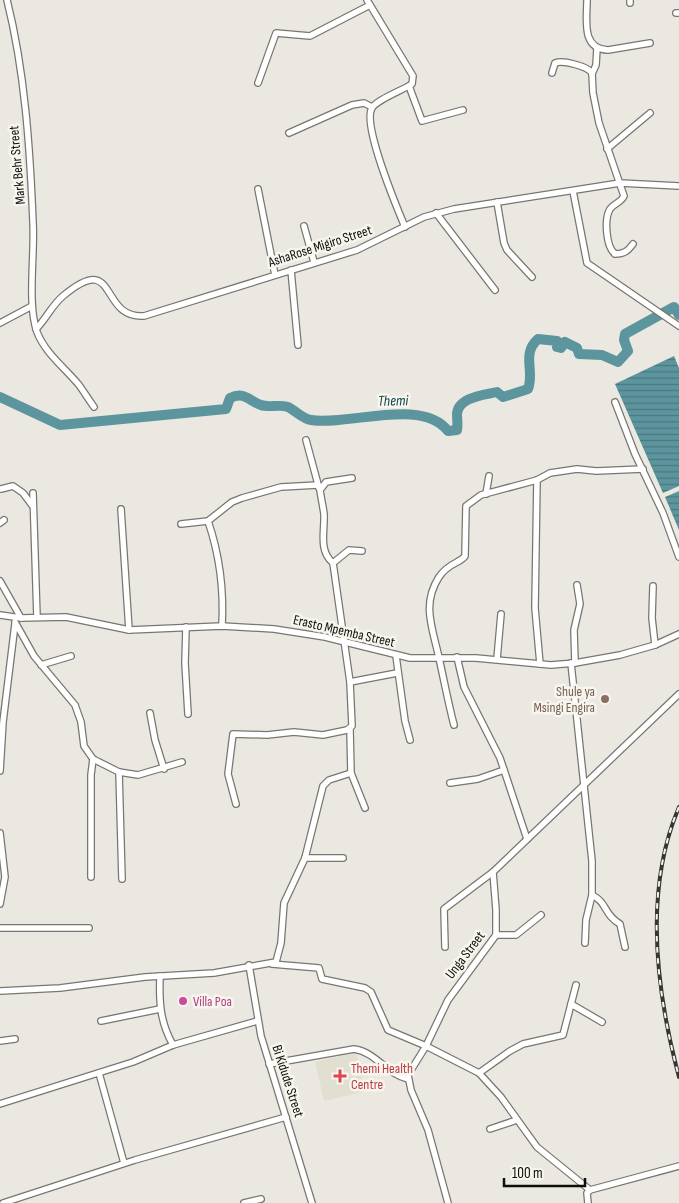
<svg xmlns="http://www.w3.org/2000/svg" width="679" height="1203" font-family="'Sofia Sans Condensed',sans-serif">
<defs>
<pattern id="water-rules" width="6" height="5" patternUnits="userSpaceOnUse" patternTransform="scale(1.25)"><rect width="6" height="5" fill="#5c959d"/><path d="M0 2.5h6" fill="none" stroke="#4a787e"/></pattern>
</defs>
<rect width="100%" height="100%" fill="#eae8e1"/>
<polygon fill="#e1dfd0" points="356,1052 365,1091 324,1101 315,1062"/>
<g fill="url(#water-rules)">
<polygon points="674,356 679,368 679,486 663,493 615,384"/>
<polygon points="679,491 679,530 665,497"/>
</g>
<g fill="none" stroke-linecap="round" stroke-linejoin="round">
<path stroke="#5c959d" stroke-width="10" d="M0,397l60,28 166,-16 4,-11c15,-7 19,3 31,7 8,3 18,-1 27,2 8,4 15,12 23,13 38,6 111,-23 137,11l9,-1c1,-5 0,-10 0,-16 1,-17 27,-19 40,-22l6,5 25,-8c7,-18 -7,-35 10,-50l19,2v6l4,1 4,-6 12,6 2,6 23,1 16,7 10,-11 -4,-11 1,-6 49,-27 5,8"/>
<g stroke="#77766f" stroke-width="8">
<g id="street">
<path d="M7,0c18,72 23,149 26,222 2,32 -6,82 4,110 8,21 28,36 42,53 5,7 10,15 15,22"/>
<path d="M367,0l46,76 -1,8c-9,6 -36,16 -40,24 -10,16 25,100 33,119"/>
<path d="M587,0c0,20 -6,49 21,50l42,-7"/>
<polyline points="630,0 630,3"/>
<polyline points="676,13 679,13"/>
<path d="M552,73l3,-10c8,-3 32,3 37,10l1,20 6,30 25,73c-3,7 -10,7 -14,13 -6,10 -4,38 5,45 9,0 13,-3 18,-10"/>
<polyline points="592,74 596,65 597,48"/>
<polyline points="258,83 276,33 310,36 370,5"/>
<polyline points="409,86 422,121 463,110"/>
<polyline points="289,133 352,105 364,103 372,107"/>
<polyline points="607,149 650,113"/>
<polyline points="258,189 275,275"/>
<polyline points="573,191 587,263 679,326"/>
<polyline points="497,202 504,243 507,250 532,277"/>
<polyline points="436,213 495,290"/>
<polyline points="304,226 314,262"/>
<polyline points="291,270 298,345"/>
<polyline points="0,323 32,306"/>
<path d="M36,329c10,-10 16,-24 27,-33 56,-47 35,23 81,20l213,-66 67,-33 30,-8 166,-26 59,3"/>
<polyline points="615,402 635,454 663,513 679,557"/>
<polyline points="306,440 319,488"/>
<polyline points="537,480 535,608 540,664"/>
<polyline points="1,489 13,486 23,493 32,505"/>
<polyline points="33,493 37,617"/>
<polyline points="486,494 489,476"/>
<polyline points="121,509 129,630"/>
<path d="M208,521c12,35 16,69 14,105"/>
<polyline points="0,523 4,520"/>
<polyline points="181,524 208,521 232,502 242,498 281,487 318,485"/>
<polyline points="333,563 349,550 362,551"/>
<polyline points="0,581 21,618"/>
<polyline points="653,586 652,618 655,645"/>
<polyline points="0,615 21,618 66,617 129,630 222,626 274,629 325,637 410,658 476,658 551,665 575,663 620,655 655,645 679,634"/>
<polyline points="15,622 34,656 75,705 81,722 84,746 93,759 119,772 138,775 182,762"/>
<polyline points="186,627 185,663 188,714"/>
<polyline points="396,656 405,721 410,740"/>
<polyline points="457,657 464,687 500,758 527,839"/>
<polyline points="497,659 501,614"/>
<polyline points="571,663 592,861 592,895 586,920 585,943"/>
<polyline points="575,663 574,630 580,604 577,585"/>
<polyline points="41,665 71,656"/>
<polyline points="350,682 397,673"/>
<polyline points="150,713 155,740 164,769"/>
<path d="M454,725c-6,-23 -10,-45 -15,-67 -6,-29 -18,-53 0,-81 10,-15 20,-13 26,-21l1,-50 15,-11 56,-15 13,-7 27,-4 19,2 47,-2"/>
<polyline points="350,729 351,773 365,808"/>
<polyline points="0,771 3,722 15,624"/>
<polyline points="119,772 122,879"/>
<polyline points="450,783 478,779 504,770"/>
<path d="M236,804l-8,-30 5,-40 34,1 27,-3 29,3 24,-5 5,-4 -2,-44 -17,-119c-15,-13 -8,-32 -9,-49 -1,-8 -3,-16 -4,-24l6,-8 26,-4"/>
<polyline points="0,833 5,877 0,904"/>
<polyline points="305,858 343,858"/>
<polyline points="91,877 91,775 93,759"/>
<path d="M592,895c16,8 11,19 28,29l5,23"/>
<polyline points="0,928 89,928"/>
<polyline points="496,935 516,935 541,915"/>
<polyline points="445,947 444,909 493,872"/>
<polyline points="272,964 319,968 322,979 365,988 371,992 388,1030 426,1046 479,1073 501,1097 537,1147 590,1190"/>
<polyline points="249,965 261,1036 312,1203"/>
<path d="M160,976c-1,26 0,46 13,69"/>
<polyline points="0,991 60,988 145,977 214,973 276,962 281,943 284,903 305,858 323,786 329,780 351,773"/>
<polyline points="571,1004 602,1022"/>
<polyline points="101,1021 160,1009"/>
<polyline points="0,1041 15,1039"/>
<path d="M269,1064l85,-15c22,3 32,25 54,30"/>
<polyline points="99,1073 124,1163"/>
<polyline points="479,1073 510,1051 523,1044 563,1035 576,985"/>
<polyline points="0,1104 133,1062 173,1045 257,1021"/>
<polyline points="490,1129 517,1120"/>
<polyline points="3,1203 135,1160 286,1117"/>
<polyline points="244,1203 261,1199"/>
<polyline points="448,1203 428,1130 411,1090 408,1075 426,1046 448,1000 496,935 496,910 493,872 679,694"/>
<polyline points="588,1203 587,1193 590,1190 679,1166"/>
</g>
</g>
<use href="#street" stroke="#fff" stroke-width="5.5"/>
<g stroke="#363632" stroke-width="4">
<path id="rail" d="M679,807c-36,84 -23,184 0,270"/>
</g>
<use href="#rail" stroke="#f7f6ee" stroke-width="2" stroke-dasharray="5.5" stroke-linecap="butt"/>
</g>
<circle fill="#8d6e63" stroke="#f7f6ee" stroke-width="2" cx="605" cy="699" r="5"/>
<circle fill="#d1479c" stroke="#f7f6ee" stroke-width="2" cx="183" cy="1001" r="5"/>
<path fill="#e0444e" stroke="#f7f6ee" stroke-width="2" d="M337.5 1068.5h5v5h5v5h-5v5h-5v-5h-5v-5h5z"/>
<g text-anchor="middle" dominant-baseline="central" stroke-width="5" stroke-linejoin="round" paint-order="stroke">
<g font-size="14" fill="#0e0e0b" stroke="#f7f6ee">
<text transform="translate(17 165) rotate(-95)">Mark Behr Street</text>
<text transform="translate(320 246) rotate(-18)">AshaRose Migiro Street</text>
<text transform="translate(344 631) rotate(13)">Erasto Mpemba Street</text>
<text transform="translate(465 955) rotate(-53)">Unga Street</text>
<text transform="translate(288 1081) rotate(72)">Bi Kidude Street</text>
</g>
<g font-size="14" fill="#785e54" stroke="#f7f6ee" text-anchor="end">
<text x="595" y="691">Shule ya<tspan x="595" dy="16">Msingi Engira</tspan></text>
</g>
<g font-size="14" fill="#b23c85" stroke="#f7f6ee" text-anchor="start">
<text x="193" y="1001">Villa Poa</text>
</g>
<g font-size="14" fill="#be3a42" stroke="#f7f6ee" text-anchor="start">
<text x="351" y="1068">Themi Health<tspan x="351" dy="16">Centre</tspan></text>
</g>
<g font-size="15" font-style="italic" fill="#0b4248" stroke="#f7f6ee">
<text transform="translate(393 401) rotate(-1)">Themi</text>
</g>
</g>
<path d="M504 1178v8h81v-8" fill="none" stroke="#0e0e0b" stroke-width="2.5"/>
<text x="512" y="1178" font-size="15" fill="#0e0e0b" stroke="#f7f6ee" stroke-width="4" paint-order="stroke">100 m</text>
</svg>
